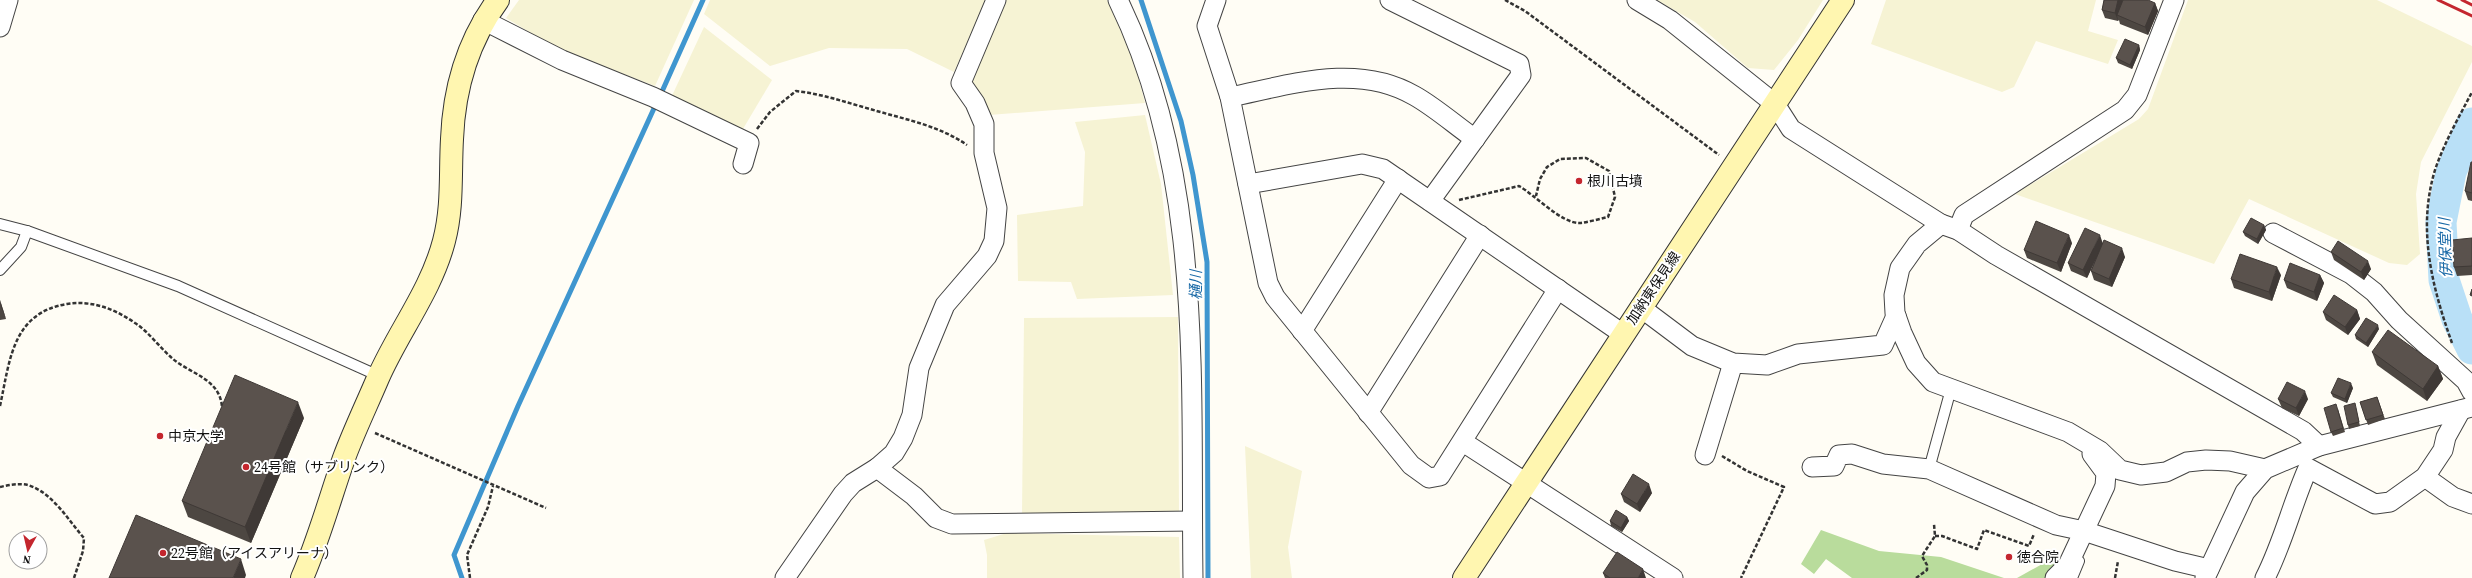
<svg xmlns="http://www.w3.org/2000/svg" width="2472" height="578" font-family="'Source Serif 4','Noto Sans JP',serif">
<rect width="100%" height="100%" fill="#fffdf5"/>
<g fill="#f6f3d4">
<polygon points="519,0 694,0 655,86 556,48 506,18"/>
<polygon points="710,0 986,0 954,72 907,49 829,48 770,66 704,14"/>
<polygon points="1006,0 1107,0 1117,17 1135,65 1145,103 989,115 970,80"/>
<polygon points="1657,0 1823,0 1798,40 1774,70 1748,68 1695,22"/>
<polygon points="1886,0 2096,0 2088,31 2118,40 2108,64 2036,41 2014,87 2002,92 1871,44"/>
<polygon points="2188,0 2377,0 2472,46 2472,62 2421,162 2416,194 2420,254 2407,265 2389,263 2249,199 2214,264 2015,194 2139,119 2148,109"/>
<polygon points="704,27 772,80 740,134 670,100"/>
<polygon points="1145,115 1161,184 1173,295 1077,299 1071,282 1018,281 1017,215 1083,206 1085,152 1075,122"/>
<polygon points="1178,317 1179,516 1022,516 1024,318"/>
<polygon points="1245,446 1302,471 1288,547 1292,578 1251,578"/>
<polygon points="1007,533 1179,537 1180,578 987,578 987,555 984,540"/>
</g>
<g fill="#b9dc9c">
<polygon points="1821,530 1879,551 1941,557 2004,578 1852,578 1826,559 1814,574 1801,564"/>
<polygon points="2053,558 2060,563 2045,578 2017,578"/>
</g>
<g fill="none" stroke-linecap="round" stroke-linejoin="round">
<g stroke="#3f96cf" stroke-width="5">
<polyline points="1141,0 1181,121 1193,175 1207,262 1208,578"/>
<polyline points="660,96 703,0"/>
<polyline points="462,578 454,555 518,406 656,104"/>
</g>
<polyline stroke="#b9e0f7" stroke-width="31" points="2472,123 2451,172 2441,222 2444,280 2457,319 2472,349"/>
<g stroke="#444" stroke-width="12">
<g id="lane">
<polyline points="0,224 27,231 178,286 379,376"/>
<polyline points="0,270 21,247 27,231"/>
<polyline points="1929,469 1951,389"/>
<polyline points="2072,578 2079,561"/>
</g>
</g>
<g stroke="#444" stroke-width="21">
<g id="street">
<path d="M1118,0c87,178 72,386 75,578"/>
<polyline points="1216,0 1207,26 1230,97 1268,283 1275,297 1411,465 1429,478 1440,476 1558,289"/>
<polyline points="1390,0 1519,64 1521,75 1430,201"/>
<polyline points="1637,0 1670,20 1775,104 1791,129 1941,224 1958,230 1996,255 2303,431 2319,446"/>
<polyline points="483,20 562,60 653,97 749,143 743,164"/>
<polyline points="0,27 8,0"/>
<path d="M1230,97c60,-12 127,-35 185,-1 21,12 40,29 60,43"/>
<polyline points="1248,184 1362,164 1383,169 1623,334"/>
<polyline points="1941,224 1917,244 1900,268 1894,295 1895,313 1902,333 1916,363 1933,382 2068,432 2100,451 2120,470 2141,475 2166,472 2187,462 2206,460 2230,461 2265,469"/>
<polyline points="1958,230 1964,215 2125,110 2137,95 2174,0"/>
<polyline points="2273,233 2351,274 2374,292 2399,320 2466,381 2472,392"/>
<polyline points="1640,307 1692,346 1733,363 1767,365 1798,354 1883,345 1896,316"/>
<polyline points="1302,331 1398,179"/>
<polyline points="1368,413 1480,235"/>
<polyline points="1463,442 1673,578"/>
<polyline points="1705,455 1733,363"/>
<polyline points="1812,467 1834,466 1839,455 1852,454 1883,464 1929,469 2056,525 2084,531 2175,561 2209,569"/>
<polyline points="877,468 914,496 936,518 952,524 1192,521"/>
<polyline points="2425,477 2453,497 2472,504"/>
<polyline points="785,578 843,494 853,483 877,468 894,453 903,438 912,415 919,368 945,305 987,256 994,241 997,208 984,153 984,124 975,103 961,83 996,0"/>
<polyline points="2055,578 2068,565 2105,486 2106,473 2092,454"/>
<polyline points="2205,578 2245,492 2265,469 2319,446 2472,407"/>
<path d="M2265,578c18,-35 27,-74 43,-110l67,36 15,-2 35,-25 18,-27 3,-13 15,-27"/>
</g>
</g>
<g stroke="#333" stroke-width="24">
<g id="secondary">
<path d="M302,578c17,-39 28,-80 42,-120 10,-27 23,-54 34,-80 20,-46 53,-87 66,-137 9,-34 6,-67 8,-102 2,-51 15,-97 46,-139"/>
<polyline points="1464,578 1843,0"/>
</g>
</g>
<g stroke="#333" stroke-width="2.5" stroke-dasharray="4 2" stroke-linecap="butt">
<polyline points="1505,0 1525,11 1719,155"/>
<path d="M757,129l13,-17 26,-21c26,3 49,11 74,18 33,10 68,16 97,36"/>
<path d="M1459,200l60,-14c16,9 43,38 61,37 9,-1 19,-4 28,-6l7,-20 -6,-26 -23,-13 -26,1 -13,8 -7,12 -4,17"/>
<path d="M2452,343c-20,-56 -35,-114 -17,-173 9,-27 24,-53 37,-78"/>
<path d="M0,406c10,-46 12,-93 67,-102 25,-4 48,5 68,19 14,9 25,25 38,36 18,15 47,20 49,48"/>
<polyline points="375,433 546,508"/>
<polyline points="1722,456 1747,471 1784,487 1741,578"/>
<path d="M0,487c8,-2 20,-4 28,-2 25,8 40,35 56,53l-1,13 -9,27"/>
<polyline points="1935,536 1942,536 1977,549 1984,530 2029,546 2034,534"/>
<polyline points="470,578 467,555 488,507 493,486"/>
<polyline points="1916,578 1927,570 1927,565 1922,556 1935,536 1934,524"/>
<polyline points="2115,578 2118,561"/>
</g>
<use href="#lane" stroke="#fff" stroke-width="10"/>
<use href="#street" stroke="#fff" stroke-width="19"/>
<use href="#secondary" stroke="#fff6b0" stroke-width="22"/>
<g stroke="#c4262e" stroke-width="3">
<polyline points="2438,0 2472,16"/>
<polyline points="2462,0 2472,5"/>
</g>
</g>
<g fill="#4d4742">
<polygon points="2104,0 2123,0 2122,2 2155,3 2158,11 2148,35 2120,24 2119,20 2118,21 2105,18 2102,10"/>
<polygon points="2139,45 2140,50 2132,69 2118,63 2116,58"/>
<polygon points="2472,162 2472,201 2468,200 2465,191"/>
<polygon points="2264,225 2266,230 2258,244 2245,236 2243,232"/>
<polygon points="2472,238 2472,275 2457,276 2454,267"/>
<polygon points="2072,243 2061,272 2027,258 2024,250"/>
<polygon points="2103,243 2125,257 2112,287 2094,280 2091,271 2097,256 2087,278 2071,271 2068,263"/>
<polygon points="2331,252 2371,269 2364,280 2334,260"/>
<polygon points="2281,275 2272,301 2234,288 2231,279"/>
<polygon points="2320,275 2324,283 2317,301 2287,288 2284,280"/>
<polygon points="0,300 6,319 0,320"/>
<polygon points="2357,310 2360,319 2348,335 2326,320 2323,312"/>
<polygon points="2379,329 2368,347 2356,339 2355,335"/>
<polygon points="2372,352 2438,366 2443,379 2427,401 2377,365"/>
<polygon points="2353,388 2347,403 2333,397 2331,393"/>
<polygon points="2377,397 2385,419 2368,425 2360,402"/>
<polygon points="2278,399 2308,399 2299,416 2282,408"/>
<polygon points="2356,408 2360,426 2349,429 2348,425"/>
<polygon points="2338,409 2345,432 2333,436 2331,432"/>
<polygon points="304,418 251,543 188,517 182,501"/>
<polygon points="1652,493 1640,512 1624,502 1621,494"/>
<polygon points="1627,517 1629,521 1622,532 1611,526 1610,521"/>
<polygon points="1603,573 1646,578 1605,578"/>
</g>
<g fill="#3f3936">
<polygon points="2118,0 2123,0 2119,16 2117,15 2118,21 2115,13"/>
<polygon points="2155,3 2158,11 2148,35 2145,27"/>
<polygon points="2139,45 2140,50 2132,69 2130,65"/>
<polygon points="2264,225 2266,230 2258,244 2257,239"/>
<polygon points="2069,235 2072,243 2061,272 2057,263"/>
<polygon points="2100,235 2103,244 2087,278 2083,270"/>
<polygon points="2122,248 2125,257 2112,287 2109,279"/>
<polygon points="2368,261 2371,269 2364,280 2361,272"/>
<polygon points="2277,267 2281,275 2272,301 2269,292"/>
<polygon points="2320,275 2324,283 2317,301 2314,292"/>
<polygon points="0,300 6,319 1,307"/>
<polygon points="2357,310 2360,319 2348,335 2345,327"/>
<polygon points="2378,325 2379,329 2368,347 2366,343"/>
<polygon points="2438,366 2443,379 2427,401 2423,389"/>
<polygon points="2351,383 2353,388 2347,403 2345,399"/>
<polygon points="2305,391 2308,399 2299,416 2296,408"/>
<polygon points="298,402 304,418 251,543 245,527"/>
<polygon points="1649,484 1652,493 1640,512 1637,504"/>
<polygon points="1627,517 1629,521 1622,532 1621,528"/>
<polygon points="241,559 246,575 245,578 233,578"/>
<polygon points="1643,569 1646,578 1638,578"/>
</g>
<g fill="#5a524d" stroke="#3f3936">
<polygon points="2104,0 2118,0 2115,13 2102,10"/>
<polygon points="2123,0 2148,0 2155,3 2145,27 2117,15"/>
<polygon points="2125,39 2139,45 2130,65 2116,58"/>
<polygon points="2471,162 2472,162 2472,193 2465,191"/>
<polygon points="2251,218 2264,225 2257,239 2243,232"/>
<polygon points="2036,221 2069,235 2057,263 2024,250"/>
<polygon points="2085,228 2100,235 2083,270 2068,263"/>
<polygon points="2472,238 2472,266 2454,267 2452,240"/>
<polygon points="2104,240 2122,248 2109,279 2091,271"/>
<polygon points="2338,241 2368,261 2361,272 2331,252"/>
<polygon points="2240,254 2277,267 2269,292 2231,279"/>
<polygon points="2290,263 2320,275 2314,292 2284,280"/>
<polygon points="2472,289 2472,296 2470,295"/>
<polygon points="2334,295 2357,310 2345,327 2323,312"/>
<polygon points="2366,318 2378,325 2366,343 2355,335"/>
<polygon points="2388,330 2438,366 2423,389 2372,352"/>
<polygon points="235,375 298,402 245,527 182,501"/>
<polygon points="2338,378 2351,383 2345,399 2331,393"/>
<polygon points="2287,382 2305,391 2296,408 2278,399"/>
<polygon points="2377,397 2383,415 2366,420 2360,402"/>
<polygon points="2355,403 2359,422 2348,425 2344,406"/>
<polygon points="2336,404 2343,428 2331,432 2324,408"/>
<polygon points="1633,474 1649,484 1637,504 1621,494"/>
<polygon points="1616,510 1627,517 1621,528 1610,521"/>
<polygon points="136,515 241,559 233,578 109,578"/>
<polygon points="1617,552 1643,569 1638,578 1610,578 1603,573"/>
</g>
<g fill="#c4262e" stroke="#fff" stroke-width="1.5">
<circle cx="1579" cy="181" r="4"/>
<circle cx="160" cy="436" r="4"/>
<circle cx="246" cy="467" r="4"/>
<circle cx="163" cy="553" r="4"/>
<circle cx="2009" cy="557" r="4"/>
</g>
<g text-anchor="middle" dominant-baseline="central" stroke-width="4" stroke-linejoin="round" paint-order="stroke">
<g font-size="14" fill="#111" stroke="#fff" text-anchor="start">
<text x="1587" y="181">根川古墳</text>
<text x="168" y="436">中京大学</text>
<text x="254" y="467">24号館（サブリンク）</text>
<text x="171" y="553">22号館（アイスアリーナ）</text>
<text x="2017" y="557">徳合院</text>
</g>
<g font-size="14" fill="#111" stroke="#fff">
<text transform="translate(1653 288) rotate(-56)">加納東保見線</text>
</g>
<g font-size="15" font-style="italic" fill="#1768a6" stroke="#fff">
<text transform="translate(2445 248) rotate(-92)">伊保堂川</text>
<text transform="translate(1195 285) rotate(-90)">樋川</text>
</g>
</g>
<g transform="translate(28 550) rotate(188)"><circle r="19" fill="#ffffff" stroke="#a0a0a0"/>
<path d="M0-3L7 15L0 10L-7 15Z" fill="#c4262e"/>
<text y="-6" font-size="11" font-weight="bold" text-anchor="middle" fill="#111111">N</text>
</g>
</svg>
